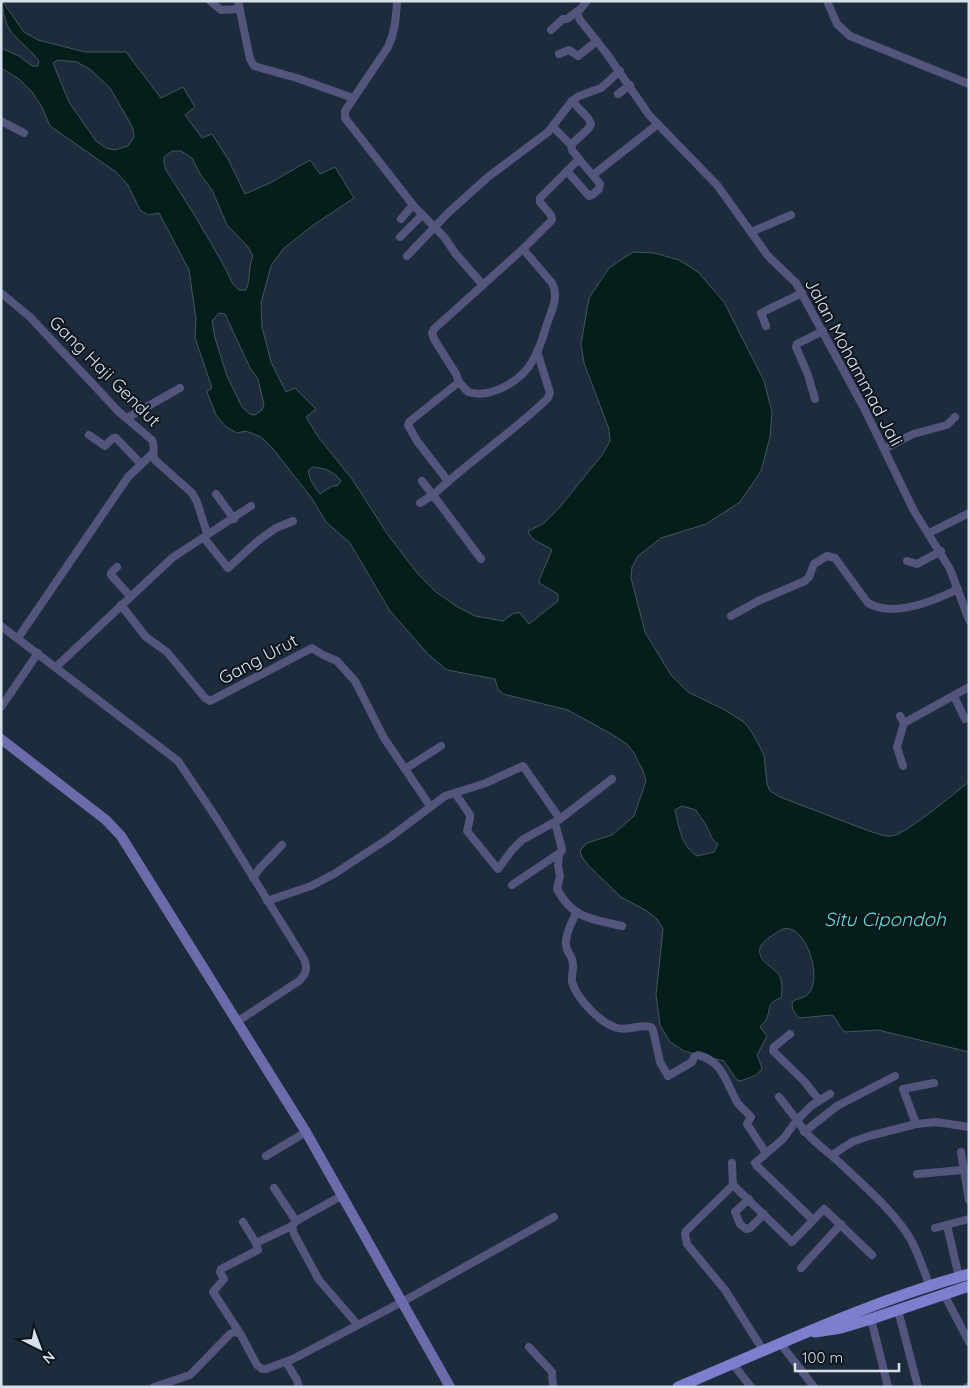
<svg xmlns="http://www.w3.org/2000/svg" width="970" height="1388" font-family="Quicksand,sans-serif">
<rect width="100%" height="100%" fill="#1c2c3c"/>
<path fill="#031e1b" stroke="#43585a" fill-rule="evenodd" d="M2,1l22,31 14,8 47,12h41l35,46 22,-11 12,20 -10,8 17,23 10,-4 16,25 17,35 25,-11 40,-23 10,14 15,-7 19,31 -42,28 -29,23 -12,17 -10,37 1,24 9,35 15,30 9,-4 21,21 -10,8 13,21 33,41 36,56 30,39 18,18 20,14 19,10 28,5 11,-8h6l9,11 29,-23v-7l-19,-11v-3l13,-30c-8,-7 -20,-7 -24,-19l15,-7 16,-16 43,-53 8,-14 -1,-12 -25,-66 -3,-19 8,-46 20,-30 24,-16 21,1 25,7 19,12 26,30 40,79 8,31 -2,25 -9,34 -21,31 -34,22 -45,14 -23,18 -6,11 -1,11 14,54 26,43 17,17 37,18 20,13 8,11 11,21 3,29 3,7 10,6 89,34c7,2 15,6 23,5 16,-3 61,-42 77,-54v270l-91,-22 -33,2c-6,-4 -7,-12 -13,-17l-33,3c-4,-5 -9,-10 -6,-17 4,-2 10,-3 14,-6 18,-15 -2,-73 -24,-66 -3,1 -7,4 -10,6 -5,3 -11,7 -13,13 -3,13 13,19 19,27 4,7 3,15 2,23 -15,4 -10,12 -15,22 -2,3 -4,4 -6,7l7,9 -10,19 5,13c-3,8 -14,10 -22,13l-3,-1 -13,-19 -40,-10 -14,-9 -10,-17 -4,-30 7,-66 -6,-10 -10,-8 -26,-14 -32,-31 -7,-9 -2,-6 7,-8 25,-8 22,-19 12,-35 -3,-10 -9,-18 -7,-9 -14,-9 -45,-25 -65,-16 -5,-5 -3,-10 -48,-9 -19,-16 -38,-43 -40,-68 -24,-21 -13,-22 -39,-50 -13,-13 -15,-6 -9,2 -12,-7 -9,-11 -9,-23 5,-4 -17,-50 1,-19 -7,-49 -30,-57 -11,2 -8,-5 -12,-25 -12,-13 -66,-46 -8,-19 -10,-15 -13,-13 -18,-11v-20l18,8 13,10h6l1,-5c-10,-14 -25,-22 -32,-36 -3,-7 -4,-16 -5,-24zM58,60l19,2 14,8 19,18 23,40 1,9 -6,9 -13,4 -9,-2 -10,-7 -27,-39 -16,-39zM172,151h9l11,7 8,16 12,16 15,35 21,22 5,9c-5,11 -2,22 -7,34h-7c-9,-7 -10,-16 -16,-26 -18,-32 -37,-63 -57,-94l-2,-7v-6zM219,313l6,1 25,54 8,11 6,26 -2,5 -7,5 -5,-1 -8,-7 -15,-31 -12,-38 -3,-17zM312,467c12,1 22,4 29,14l-4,5h-5l-12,8c-6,-7 -10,-14 -12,-23zM682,806l14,4c3,6 8,11 11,17 4,7 3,12 11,17l-4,8 -17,4c-16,-10 -18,-29 -22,-46z"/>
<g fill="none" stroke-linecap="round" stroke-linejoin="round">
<g stroke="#54557d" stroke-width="8">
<polyline points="210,1 221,10 240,9"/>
<polyline points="238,1 250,59 254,66 297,78 353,98"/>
<path d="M397,1c-1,17 -2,31 -9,46l-43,64v7l68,87 32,33 10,15 28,32"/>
<polyline points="587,1 577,13 580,20 607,54 649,115 717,185 768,256 796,283 864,408 914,511 950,569 969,620"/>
<polyline points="827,1 837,24 850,36 969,84"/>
<polyline points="551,30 563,19 567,19 579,10"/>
<polyline points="559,54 569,50 578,56 597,41"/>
<polyline points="618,94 630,85"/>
<polyline points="1,121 24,133"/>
<polyline points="553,127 571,145"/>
<polyline points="567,171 589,196 592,195 599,189 600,184 579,159"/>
<polyline points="593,175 658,124"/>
<polyline points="401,219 413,205"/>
<polyline points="751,232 791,215"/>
<polyline points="400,237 422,215"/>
<polyline points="407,256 449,212 488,177 548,132 572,101 579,96 601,88 620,71"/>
<path d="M1,293l29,24 89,95 33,28c4,7 -1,13 3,20l37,33 5,9 10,31"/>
<polyline points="766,326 761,313 802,293"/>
<polyline points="459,382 456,374 434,339 432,333 434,329 523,249"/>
<polyline points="815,399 808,375 796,347 797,344 823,331"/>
<polyline points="127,418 180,388"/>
<polyline points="89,435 105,446 113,438 116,438 141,464"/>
<polyline points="884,449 913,434 947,425 955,417"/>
<path d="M448,481l-31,-40 -9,-16 1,-3 50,-40 9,10c23,7 54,-11 65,-32 7,-11 10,-24 14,-36 5,-14 12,-28 5,-41l-29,-34 29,-29 -1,-5 -11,-13v-4l39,-39 -7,-9 -1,-5 18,-17 2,-4 -3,-6 -16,-17"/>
<polyline points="216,494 234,519"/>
<polyline points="420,503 433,495 422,481"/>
<polyline points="929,533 969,513"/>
<polyline points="204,538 228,568 259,540 276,528 293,521"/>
<path d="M481,559l-48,-64c36,-34 79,-62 115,-97l2,-5 -13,-42"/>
<polyline points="907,561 917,564 941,551"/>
<polyline points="117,567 111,573 111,575 130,596"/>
<polyline points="121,605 146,637 167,652 205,698 210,701 312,648 323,655 337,661 355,681 384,738 430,806"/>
<path d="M731,616l27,-15 47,-20 4,-4 5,-13 13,-8 8,2 33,45c25,15 66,-2 90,-14"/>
<path d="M1,626l177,135 39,58 87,140c4,9 2,15 -5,22l-61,40"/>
<polyline points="18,638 128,477 153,453"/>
<polyline points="56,667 172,558 251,506"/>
<polyline points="954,696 965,719"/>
<polyline points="1,707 38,653"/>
<polyline points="900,716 904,723 969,687"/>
<polyline points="903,766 897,747 904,723"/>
<polyline points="405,769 441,746"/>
<polyline points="455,793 470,815 470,819 467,831 498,869 512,850 522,840 560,819"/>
<path d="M559,854l-1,12 2,10 -3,13c16,30 35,30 65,37"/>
<polyline points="253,878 260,868 282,845"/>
<polyline points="512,885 561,852 562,849 555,823"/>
<polyline points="267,901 311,886 334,874 389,838 445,796 486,783 523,766 560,819 612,779"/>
<path d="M576,913c-4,9 -10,19 -10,29 -1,8 3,10 6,17 3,8 -1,16 0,23 5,17 28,41 45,46 11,3 23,-4 34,-1l2,3 7,32 8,14 24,-14 2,-5 4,-2c25,6 28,28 39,47 4,6 10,10 14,15l-4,7 19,29"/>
<polyline points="790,1034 774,1047 773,1051 804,1081 819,1100"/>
<path d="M830,1094l-19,12 -14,14c12,20 27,28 43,43 24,23 55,49 71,77 8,15 13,31 19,47"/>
<polyline points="779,1097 797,1120 783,1139 755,1163 756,1165 813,1220"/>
<polyline points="916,1124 936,1122 969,1127"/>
<polyline points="804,1132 837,1106 895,1076"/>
<polyline points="961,1152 969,1200"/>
<polyline points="832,1155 852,1142 869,1136 916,1124 903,1089 934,1083"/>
<polyline points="266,1156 306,1132"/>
<polyline points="732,1163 733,1185 792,1242 824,1209 872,1255"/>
<polyline points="917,1174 963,1170"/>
<polyline points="733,1185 686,1231 685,1234 687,1244 725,1290 763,1350"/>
<polyline points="274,1188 296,1221"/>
<polyline points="343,1195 296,1221 292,1226 294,1234 319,1280 358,1325"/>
<polyline points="749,1199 735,1212 740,1224 746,1229 750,1228 764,1214"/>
<polyline points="243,1222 256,1243 292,1226"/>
<polyline points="947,1225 959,1277"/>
<polyline points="935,1228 969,1219"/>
<polyline points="256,1243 258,1250 221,1269 220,1272 224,1279 213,1292 241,1335 257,1365 262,1369 266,1369 293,1359 402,1302 554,1217"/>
<polyline points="801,1268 841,1224"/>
<polyline points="944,1294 969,1342"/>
<polyline points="898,1310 918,1387"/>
<polyline points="871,1319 888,1387"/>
<polyline points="780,1343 814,1387"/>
<polyline points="529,1347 552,1372 553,1387"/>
<polyline points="286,1362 297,1380 299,1387"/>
<polyline points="732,1363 751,1387"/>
<polyline points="154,1387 190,1375 230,1334 234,1332 238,1333"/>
<polyline points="967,1387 969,1386"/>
</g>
<polyline stroke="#6c6cac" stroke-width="10" points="1,739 106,820 121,836 306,1132 450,1387"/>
<g stroke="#7e7ecf" stroke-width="11">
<polyline points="815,1332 841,1328 874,1318 969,1286"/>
<path d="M678,1387c96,-40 190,-85 291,-113"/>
</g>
</g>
<g text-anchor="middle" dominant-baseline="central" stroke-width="4" stroke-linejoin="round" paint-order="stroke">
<g font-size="18" fill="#d7e1ec" stroke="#0d141b">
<text transform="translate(854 362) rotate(62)">Jalan Mohammad Jali</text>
<text transform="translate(105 371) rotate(45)">Gang Haji Gendut</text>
<text transform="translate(258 659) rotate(-28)">Gang Urut</text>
</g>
<g font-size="19" font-style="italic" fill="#62e0d5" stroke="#0d141b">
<text x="885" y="919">Situ Cipondoh</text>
</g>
</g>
<rect width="970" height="1388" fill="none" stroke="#d7e1ec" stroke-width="5"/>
<g transform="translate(40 1348) rotate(138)" stroke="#0d141b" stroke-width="4" paint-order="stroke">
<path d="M0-4L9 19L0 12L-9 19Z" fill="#d7e1ec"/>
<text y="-8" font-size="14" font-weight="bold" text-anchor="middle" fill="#d7e1ec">N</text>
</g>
<path d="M795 1363v8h104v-8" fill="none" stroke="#d7e1ec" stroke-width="2.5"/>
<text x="802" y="1363" font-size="15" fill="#d7e1ec" stroke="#0d141b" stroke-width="4" paint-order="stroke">100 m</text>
</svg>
